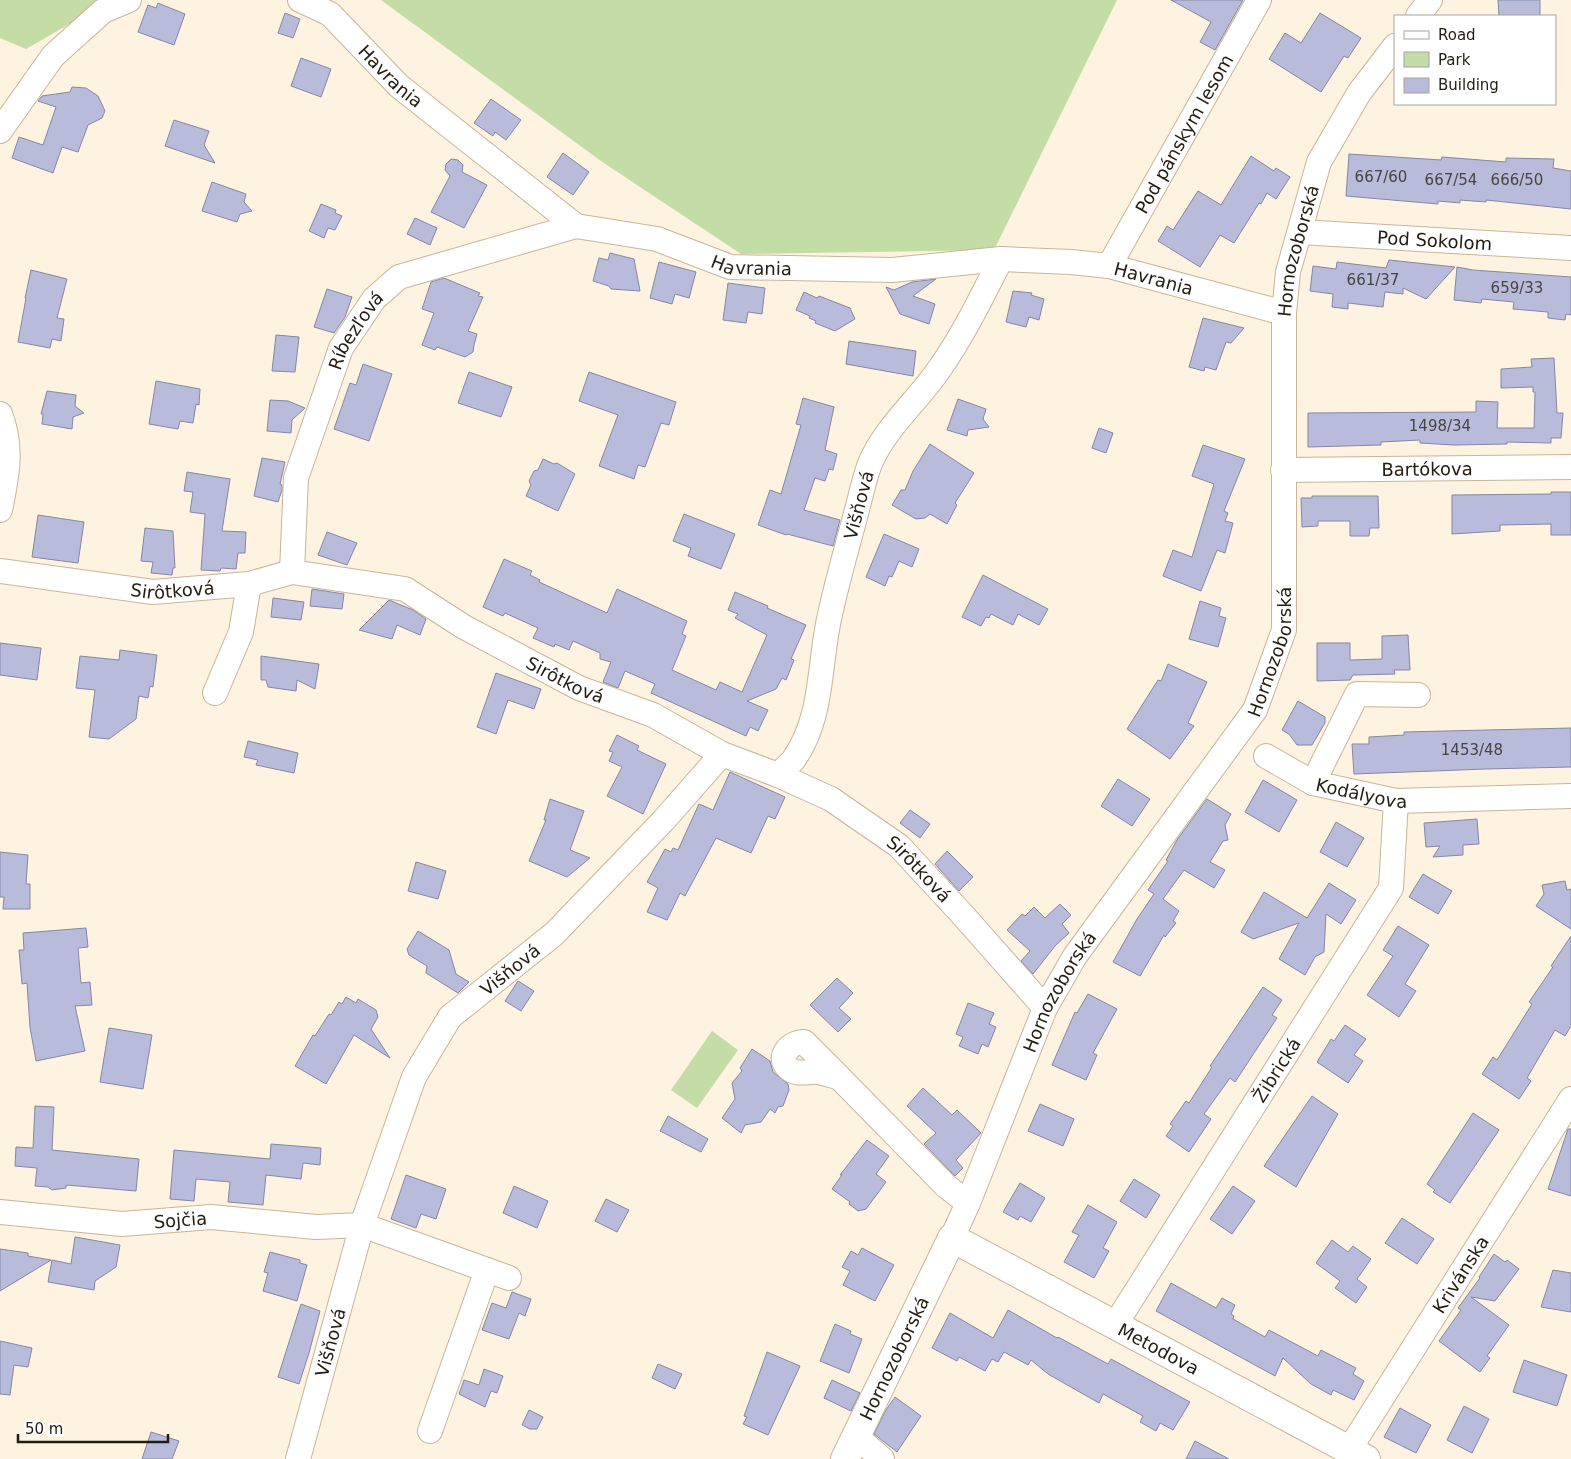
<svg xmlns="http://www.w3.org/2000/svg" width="1571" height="1459" font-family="'DejaVu Sans',sans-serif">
<rect width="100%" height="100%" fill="#fef2e1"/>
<g fill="#c4dca5">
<polygon points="0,0 111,0 26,49 0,38"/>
<polygon points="381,0 1117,0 994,250 741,254 601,161"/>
<polygon points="712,1031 738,1050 697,1108 671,1090"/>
</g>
<g fill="#b8bbda" stroke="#8587a5">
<polygon points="1171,0 1243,0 1215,50 1200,42 1211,22"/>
<polygon points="1498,0 1540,0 1540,16 1499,16"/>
<polygon points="158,3 185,14 174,45 138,32 148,5 156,8"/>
<polygon points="285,13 300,19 293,38 278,33"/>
<polygon points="1320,13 1361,38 1348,58 1344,56 1321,92 1269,59 1285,33 1301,43"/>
<polygon points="301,58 331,69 321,97 291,86"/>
<polygon points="72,87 86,88 98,96 105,111 102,118 88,125 78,152 62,147 53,173 12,158 19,137 43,145 56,107 38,101 42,96 70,92"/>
<polygon points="491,99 521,120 506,140 495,132 493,136 474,123"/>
<polygon points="174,120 209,131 204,145 215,163 165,146"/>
<polygon points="563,153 589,172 573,195 547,177"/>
<polygon points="1349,154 1441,160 1442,157 1506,162 1506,158 1554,159 1553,168 1571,171 1571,209 1486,200 1486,202 1460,200 1460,203 1438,201 1438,204 1346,196"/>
<polygon points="1251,156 1274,171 1276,168 1290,177 1276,199 1267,193 1261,204 1259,203 1234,243 1220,235 1200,267 1158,241 1167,226 1173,230 1198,191 1221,205"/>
<polygon points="451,159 458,160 463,165 462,172 487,185 464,228 431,212 450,176 445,170 446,164"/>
<polygon points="212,182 246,194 244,202 252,211 240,214 237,222 202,211"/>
<polygon points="321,204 336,210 335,213 342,216 335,230 328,228 324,238 309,231"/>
<polygon points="415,218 437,228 430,245 407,234"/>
<polygon points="610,253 634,259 640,291 611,289 609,286 593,281 599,258 608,260"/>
<polygon points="1389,260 1455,267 1426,299 1403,288 1403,294 1385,292 1383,307 1348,303 1348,309 1332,307 1333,294 1310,291 1313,266 1336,269 1337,262 1386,268"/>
<polygon points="659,262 696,272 689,298 675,294 672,304 650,298"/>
<polygon points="1457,267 1473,270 1571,277 1571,315 1566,314 1565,320 1548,318 1548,312 1513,309 1514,302 1482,299 1481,303 1454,300"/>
<polygon points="31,270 67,279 57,318 64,319 61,341 52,339 50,348 18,342 26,298 25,298"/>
<polygon points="444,278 480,293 478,296 483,297 468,331 477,334 474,345 473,352 465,357 437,347 435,350 422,345 434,313 422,309 431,282"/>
<polygon points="936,279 913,296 935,304 929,324 900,314 886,287 894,290 912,282"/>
<polygon points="728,283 765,288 762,314 748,312 746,323 723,320"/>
<polygon points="327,289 352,297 345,317 334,333 314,327"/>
<polygon points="1013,291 1032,293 1031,295 1044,299 1039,320 1029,317 1026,327 1006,322"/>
<polygon points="804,292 817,298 819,296 850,308 855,319 835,331 815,323 816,321 809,318 810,316 796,310"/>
<polygon points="1203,318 1244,328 1231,343 1226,342 1216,370 1205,367 1204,371 1189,367"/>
<polygon points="276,335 299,337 295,372 272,371"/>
<polygon points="849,341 916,351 913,376 846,364"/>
<polygon points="1554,358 1557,413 1563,413 1561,438 1551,438 1551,443 1507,442 1507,444 1454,445 1420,443 1420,440 1381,442 1381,445 1308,447 1308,413 1476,412 1476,401 1498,402 1497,428 1534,428 1535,392 1533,392 1533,387 1501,388 1501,369 1532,367 1531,359"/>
<polygon points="363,364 392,374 369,441 334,429 350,383 356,385"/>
<polygon points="469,372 512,387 501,417 458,403"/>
<polygon points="589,372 676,402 669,425 661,423 645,467 638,465 634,479 599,466 618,415 579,401"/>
<polygon points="156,381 200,389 199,405 196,404 193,423 180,421 178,429 149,424"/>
<polygon points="47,391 76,395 75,406 84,413 73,417 72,429 42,424 43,414 41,414"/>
<polygon points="803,398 834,407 825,450 837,454 833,470 829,469 825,481 815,478 804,510 840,520 833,546 787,534 786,535 758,525 770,490 781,494 801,425 796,424"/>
<polygon points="958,399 986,409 983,419 989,427 968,430 967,436 947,430"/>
<polygon points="270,400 288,401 305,408 292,420 291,433 267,431"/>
<polygon points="1099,428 1113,433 1106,453 1092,448"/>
<polygon points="930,444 974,473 955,503 957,505 947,524 930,514 925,518 916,519 892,505 901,490 905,490 913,471"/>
<polygon points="1203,445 1245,459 1224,511 1228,513 1225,521 1233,523 1225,553 1217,550 1201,591 1163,576 1173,550 1192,557 1214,484 1192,476"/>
<polygon points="262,458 285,462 280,484 282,485 282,490 278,502 254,496"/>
<polygon points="543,459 554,464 557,463 575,474 558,511 526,496 531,485 529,481 534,471 538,470"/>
<polygon points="187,472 230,479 222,531 246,532 245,553 238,553 236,569 221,568 220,571 201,570 205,514 190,512 193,492 184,491"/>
<polygon points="1551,492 1571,492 1571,535 1551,535 1551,524 1500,525 1500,531 1452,534 1452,495 1551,494"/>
<polygon points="1312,496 1378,496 1379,528 1370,528 1369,536 1350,536 1350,521 1318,521 1318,526 1302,527 1301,498 1312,498"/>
<polygon points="684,514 735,534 721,569 688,556 691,548 673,541"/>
<polygon points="38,515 84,522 78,563 32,557"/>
<polygon points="145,528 173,531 175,568 173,568 172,575 151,573 153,562 141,561"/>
<polygon points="327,532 357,543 347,565 318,555"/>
<polygon points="884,534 919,549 912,567 899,561 892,577 889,576 885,586 866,577"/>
<polygon points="504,559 532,571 530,575 540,580 539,582 607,613 617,589 687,621 682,634 686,636 672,670 716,690 720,682 742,692 767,635 735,618 738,614 728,610 735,592 768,606 767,608 806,625 791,659 794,660 786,680 782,678 776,689 747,701 768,710 758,731 750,727 746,736 651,693 655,684 625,671 618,688 603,682 611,662 600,659 600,653 573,641 569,650 555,644 554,647 533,638 538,628 505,613 503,616 483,607"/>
<polygon points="983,575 1048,609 1039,625 1018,614 1013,625 991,614 989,618 986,617 981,626 962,617"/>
<polygon points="312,589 344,594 342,609 310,606"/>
<polygon points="273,598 304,602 301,620 271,617"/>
<polygon points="389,600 413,610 426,619 420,635 397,625 392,639 359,630"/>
<polygon points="1200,601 1221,608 1219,616 1226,618 1218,647 1189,639"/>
<polygon points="1408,635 1410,670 1394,670 1395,674 1353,675 1350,680 1317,681 1317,643 1350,643 1350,660 1382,659 1382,636"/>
<polygon points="0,643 41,648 37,680 0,675"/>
<polygon points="120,650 157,655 153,687 150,686 148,698 139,696 136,719 109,739 89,737 95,690 76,688 80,656 119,660"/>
<polygon points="261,656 319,664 315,689 297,680 296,691 268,687 266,680 261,680"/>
<polygon points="1168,664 1207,682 1188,723 1194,726 1170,759 1127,729 1158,680 1161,681"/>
<polygon points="496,673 541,689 534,709 508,700 496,734 477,727"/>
<polygon points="1298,701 1325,717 1325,723 1312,745 1297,745 1289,734 1282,730"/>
<polygon points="1571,728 1571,767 1486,769 1354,774 1352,744 1369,744 1369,737 1404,735 1404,732"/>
<polygon points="617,735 639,746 637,750 666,764 643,814 607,796 622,767 609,761 613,752 609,751"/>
<polygon points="248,741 298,753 294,773 256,765 258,760 244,757"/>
<polygon points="730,772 785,797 775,819 768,816 751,853 716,838 685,896 680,893 667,920 647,912 658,888 647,882 665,849 671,852 673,848 678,850 699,804 713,810"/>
<polygon points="1118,779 1150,799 1132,826 1101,806"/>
<polygon points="1263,780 1297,800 1279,832 1245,812"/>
<polygon points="550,799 584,811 570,850 590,858 567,877 529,861 546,820 544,820"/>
<polygon points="1207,799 1231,814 1225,825 1228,840 1223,841 1210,862 1225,870 1214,888 1184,870 1163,899 1179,911 1173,921 1176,923 1165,937 1164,935 1140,976 1113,962 1137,919 1154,894 1148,890 1168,861 1166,860 1177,840"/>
<polygon points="910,810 930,824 920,838 900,823"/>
<polygon points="1477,819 1479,844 1463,845 1463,855 1433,857 1440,846 1426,847 1424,823"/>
<polygon points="1336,822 1364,838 1347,867 1320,852"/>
<polygon points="947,851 973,877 959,891 935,864"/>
<polygon points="0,852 28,855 26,884 30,884 30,909 3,909 4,897 0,897"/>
<polygon points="416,862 446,871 438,899 408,891"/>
<polygon points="1423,874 1452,891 1438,914 1409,897"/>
<polygon points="1565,881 1567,890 1571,889 1571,929 1536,906 1544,894 1542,885"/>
<polygon points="1329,883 1356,900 1341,924 1326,914 1324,952 1315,957 1305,975 1279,959 1299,923 1253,939 1241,932 1264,892 1307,918"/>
<polygon points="1060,904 1071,915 1062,924 1069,933 1055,946 1033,974 1021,961 1030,951 1007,930 1022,914 1025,916 1034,907 1045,918"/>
<polygon points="1398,926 1429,945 1405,984 1416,991 1399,1017 1367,995 1393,956 1383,950"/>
<polygon points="86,928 88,947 78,948 81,983 90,982 92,1005 75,1006 85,1051 36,1061 30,1027 27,983 22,984 19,950 24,950 23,933"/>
<polygon points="418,931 449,950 456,974 469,982 458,993 426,973 427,966 409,955 407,949"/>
<polygon points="1571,936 1571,1026 1565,1036 1555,1030 1527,1078 1531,1081 1519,1099 1482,1074 1493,1057 1497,1060 1532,1004 1529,1002 1553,967 1551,966"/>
<polygon points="837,978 853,993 839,1008 851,1019 838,1032 810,1005"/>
<polygon points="518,981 534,991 521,1011 505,1001"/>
<polygon points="1263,987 1282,1000 1272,1015 1277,1018 1235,1082 1230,1078 1204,1114 1211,1119 1189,1152 1166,1136 1173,1126 1170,1124 1186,1101 1189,1103 1212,1067 1210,1066"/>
<polygon points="1088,994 1117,1009 1093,1053 1097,1055 1086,1080 1052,1065 1075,1012 1077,1013"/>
<polygon points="346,997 356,1003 358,999 376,1010 378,1017 371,1029 390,1058 354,1035 326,1084 295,1066 313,1035 315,1036 329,1014 331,1015 339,1002 342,1004"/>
<polygon points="968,1003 994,1013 989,1024 996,1027 988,1047 982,1044 978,1054 959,1046 963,1037 956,1034"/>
<polygon points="1345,1025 1366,1039 1354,1055 1363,1061 1348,1083 1317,1062 1331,1039 1334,1041"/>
<polygon points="109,1028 152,1035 143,1089 100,1082"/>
<polygon points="752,1049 770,1061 773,1072 788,1084 789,1090 783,1106 778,1107 775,1113 770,1109 761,1122 745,1125 741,1133 722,1118 735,1099 732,1083 742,1071 740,1068"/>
<polygon points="923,1088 952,1115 957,1110 981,1133 956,1160 963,1168 955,1176 924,1144 936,1133 907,1106"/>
<polygon points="1312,1096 1338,1114 1296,1187 1264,1166"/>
<polygon points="1040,1104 1074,1119 1063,1146 1028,1131"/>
<polygon points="35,1106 54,1107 52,1150 139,1159 136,1191 66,1185 66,1188 52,1190 48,1187 35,1186 37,1168 15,1166 16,1147 33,1148"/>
<polygon points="1473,1113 1499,1130 1450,1203 1433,1192 1435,1190 1427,1184"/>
<polygon points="668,1116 708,1139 701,1152 660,1131"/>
<polygon points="1568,1129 1571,1129 1571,1196 1548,1189"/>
<polygon points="867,1140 889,1156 876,1174 886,1182 866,1209 858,1211 849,1204 850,1202 832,1189 842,1175 840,1175"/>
<polygon points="271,1144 321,1148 320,1165 303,1163 301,1179 266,1175 263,1205 228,1202 230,1182 196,1179 194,1201 170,1199 174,1150 270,1159"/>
<polygon points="406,1175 446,1189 436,1219 421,1214 416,1228 391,1219"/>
<polygon points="1134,1179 1160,1195 1146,1218 1120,1201"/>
<polygon points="1020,1183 1045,1198 1031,1222 1020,1216 1018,1220 1003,1212"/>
<polygon points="514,1186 548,1201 537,1228 503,1213"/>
<polygon points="1233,1186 1255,1201 1232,1234 1210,1219"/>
<polygon points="606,1199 629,1210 617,1232 595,1221"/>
<polygon points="1088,1205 1117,1222 1103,1248 1109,1251 1094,1278 1064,1262 1079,1235 1072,1232"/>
<polygon points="1402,1218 1434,1239 1417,1264 1385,1243"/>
<polygon points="75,1237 120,1245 116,1267 95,1281 94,1290 48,1282 52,1260 71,1264"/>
<polygon points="1332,1240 1348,1252 1353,1246 1371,1259 1357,1279 1367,1287 1356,1303 1335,1288 1340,1281 1316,1263"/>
<polygon points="862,1248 894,1265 875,1301 843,1285 850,1271 842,1267 851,1251 858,1255"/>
<polygon points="0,1249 28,1253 28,1256 51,1260 0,1291"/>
<polygon points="270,1252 300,1260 300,1263 307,1265 297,1301 263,1291 268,1273 264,1272"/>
<polygon points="1494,1254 1505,1262 1507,1260 1519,1269 1495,1301 1471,1297 1509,1325 1487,1356 1490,1358 1480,1372 1439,1341 1461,1310 1458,1308 1480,1278 1479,1277"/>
<polygon points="1553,1270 1571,1273 1571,1312 1541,1307"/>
<polygon points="1171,1283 1216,1308 1222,1298 1235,1305 1231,1314 1234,1316 1233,1319 1265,1337 1269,1330 1318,1356 1321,1350 1356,1368 1353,1374 1364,1381 1354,1400 1333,1390 1331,1395 1311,1384 1283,1358 1275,1376 1156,1311"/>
<polygon points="512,1292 531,1299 525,1316 519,1313 509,1339 482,1330 492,1303 506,1308"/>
<polygon points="301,1304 320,1311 309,1353 299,1384 278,1377"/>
<polygon points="1008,1310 1057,1338 1058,1337 1108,1364 1111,1359 1190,1402 1173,1430 1160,1423 1156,1431 1140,1422 1143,1416 1103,1394 1099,1403 1048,1374 1031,1360 1028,1365 1004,1352 998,1362 992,1359 985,1371 959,1357 957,1361 932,1348 950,1313 993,1338"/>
<polygon points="835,1324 851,1331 850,1334 862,1339 849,1373 820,1361"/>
<polygon points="0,1341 32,1348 28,1367 14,1365 10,1395 0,1394"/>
<polygon points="767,1352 800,1366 768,1435 743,1424 747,1417 744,1416"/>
<polygon points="1524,1360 1567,1375 1557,1406 1513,1392"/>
<polygon points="658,1364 682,1374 675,1389 652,1378"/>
<polygon points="484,1369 503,1376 497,1393 491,1391 485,1407 459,1394 464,1380 479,1385"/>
<polygon points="832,1380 860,1393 851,1411 824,1398"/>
<polygon points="895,1397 921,1416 897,1452 874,1434 886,1410"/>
<polygon points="1464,1406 1489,1419 1472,1453 1447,1440"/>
<polygon points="1400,1408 1431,1425 1416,1453 1384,1437"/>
<polygon points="529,1410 543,1417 537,1429 530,1429 522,1425"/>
<polygon points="151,1432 179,1441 172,1459 142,1459"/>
<polygon points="1195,1441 1229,1459 1186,1459"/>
</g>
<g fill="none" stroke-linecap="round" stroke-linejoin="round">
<g stroke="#c8b599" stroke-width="26">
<g id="minor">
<path id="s1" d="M300,0l30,14 69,72 177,140 81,13 73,28 162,3 109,-11 70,3 38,4 175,47"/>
<polyline points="1418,16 1430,0"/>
<polyline points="0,131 53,56 103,11 129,0"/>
<path id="s2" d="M1300,232l271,16"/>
<path id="s3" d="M1109,266l150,-266"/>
<path d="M0,414c13,33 7,62 0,96"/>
<path id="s4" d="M1283,470l288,-3"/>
<path id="s5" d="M0,571l153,21 96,-8 43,-12 113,17 59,38 115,61 74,27 69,39 56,21 53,24 68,47 62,67 84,95"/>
<path id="s6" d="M292,572l4,-94 45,-130 33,-49 25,-22 177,-51"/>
<polyline points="215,693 241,632 249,584"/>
<path id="s7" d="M1418,695l-61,-1 -44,89 83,18 175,-5"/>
<polyline points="1266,756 1313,783"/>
<path id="s8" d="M778,775c5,-5 11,-10 16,-16 28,-40 25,-89 34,-135 7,-35 17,-69 26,-103 5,-18 9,-37 15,-55 15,-38 49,-65 71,-98 24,-34 42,-72 61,-109"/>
<path d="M840,1078c-7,-2 -14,-5 -22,-6 -9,-1 -20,3 -27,-2 -16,-10 -3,-28 13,-28l30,30 112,114 22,17"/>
<path id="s9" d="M0,1212l122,12 89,-7 105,10 46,-2 125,45 -57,161"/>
<path id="s10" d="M952,1238l16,-35 77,-195 30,-52 180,-246 29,-80v-317l4,-41 31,-110 40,-69 36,-47"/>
<polyline points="487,1270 509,1278"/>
<path id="s11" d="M1115,1325l276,-437 5,-87"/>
<polyline points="857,1437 882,1459"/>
<path id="s12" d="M1349,1450l222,-351"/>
<path id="s13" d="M298,1459l64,-234 52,-148 36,-60 104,-83 109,-113 59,-67"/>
</g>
</g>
<g stroke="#c8b599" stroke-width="30">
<g id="tertiary">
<path id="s14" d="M845,1459l107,-221 414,221"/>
</g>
</g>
<use href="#minor" stroke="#fff" stroke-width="24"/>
<use href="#tertiary" stroke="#fff" stroke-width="28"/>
</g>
<g text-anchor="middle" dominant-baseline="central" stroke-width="4" stroke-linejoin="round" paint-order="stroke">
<g font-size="15" fill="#484443">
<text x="1381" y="177">667/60</text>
<text x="1451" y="180">667/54</text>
<text x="1517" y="180">666/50</text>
<text x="1373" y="280">661/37</text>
<text x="1517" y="288">659/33</text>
<text x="1440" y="426">1498/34</text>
<text x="1472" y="750">1453/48</text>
</g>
<g font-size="18" fill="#231c11" stroke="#fff">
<text stroke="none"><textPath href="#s1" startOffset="120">Havrania</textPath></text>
<text stroke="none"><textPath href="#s3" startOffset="152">Pod pánskym lesom</textPath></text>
<text stroke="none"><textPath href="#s2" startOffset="135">Pod Sokolom</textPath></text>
<text stroke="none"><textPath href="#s10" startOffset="1079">Hornozoborská</textPath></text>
<text stroke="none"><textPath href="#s1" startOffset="540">Havrania</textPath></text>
<text stroke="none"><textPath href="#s1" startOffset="945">Havrania</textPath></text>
<text stroke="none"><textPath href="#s6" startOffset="254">Ríbezľová</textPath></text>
<text stroke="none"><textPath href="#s4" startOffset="144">Bartókova</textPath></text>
<text stroke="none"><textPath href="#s8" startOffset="286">Višňová</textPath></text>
<text stroke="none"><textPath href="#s5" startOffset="174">Sirôtková</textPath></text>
<text stroke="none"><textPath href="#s10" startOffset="674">Hornozoborská</textPath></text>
<text stroke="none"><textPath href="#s5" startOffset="594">Sirôtková</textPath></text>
<text stroke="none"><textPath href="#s7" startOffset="210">Kodályova</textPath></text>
<text stroke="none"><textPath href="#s5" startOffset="999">Sirôtková</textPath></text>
<text stroke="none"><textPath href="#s13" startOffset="546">Višňová</textPath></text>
<text stroke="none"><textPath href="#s10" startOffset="269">Hornozoborská</textPath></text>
<text stroke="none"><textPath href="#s11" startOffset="302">Žibrická</textPath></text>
<text stroke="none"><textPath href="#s9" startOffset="181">Sojčia</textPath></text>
<text stroke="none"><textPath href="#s12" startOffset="208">Krivánska</textPath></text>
<text stroke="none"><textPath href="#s13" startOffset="121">Višňová</textPath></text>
<text stroke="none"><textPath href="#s14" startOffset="480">Metodova</textPath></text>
<text stroke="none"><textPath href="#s14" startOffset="112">Hornozoborská</textPath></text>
</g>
</g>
<rect x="1394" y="15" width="162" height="90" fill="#ffffff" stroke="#a7a4a0"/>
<rect x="1404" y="31" width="25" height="8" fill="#ffffff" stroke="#a7a4a0"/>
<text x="1438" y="40" font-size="15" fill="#231c11">Road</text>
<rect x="1404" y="52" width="25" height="15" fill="#c4dca5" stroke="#a7a4a0"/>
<text x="1438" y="65" font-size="15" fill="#231c11">Park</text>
<rect x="1404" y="78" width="25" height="15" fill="#b8bbda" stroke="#a7a4a0"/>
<text x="1438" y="90" font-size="15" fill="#231c11">Building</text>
<path d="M18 1434v8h150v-8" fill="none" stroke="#231c11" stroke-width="2.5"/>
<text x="25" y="1434" font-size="15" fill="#231c11" stroke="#ffffff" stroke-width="4" paint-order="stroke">50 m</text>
</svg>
